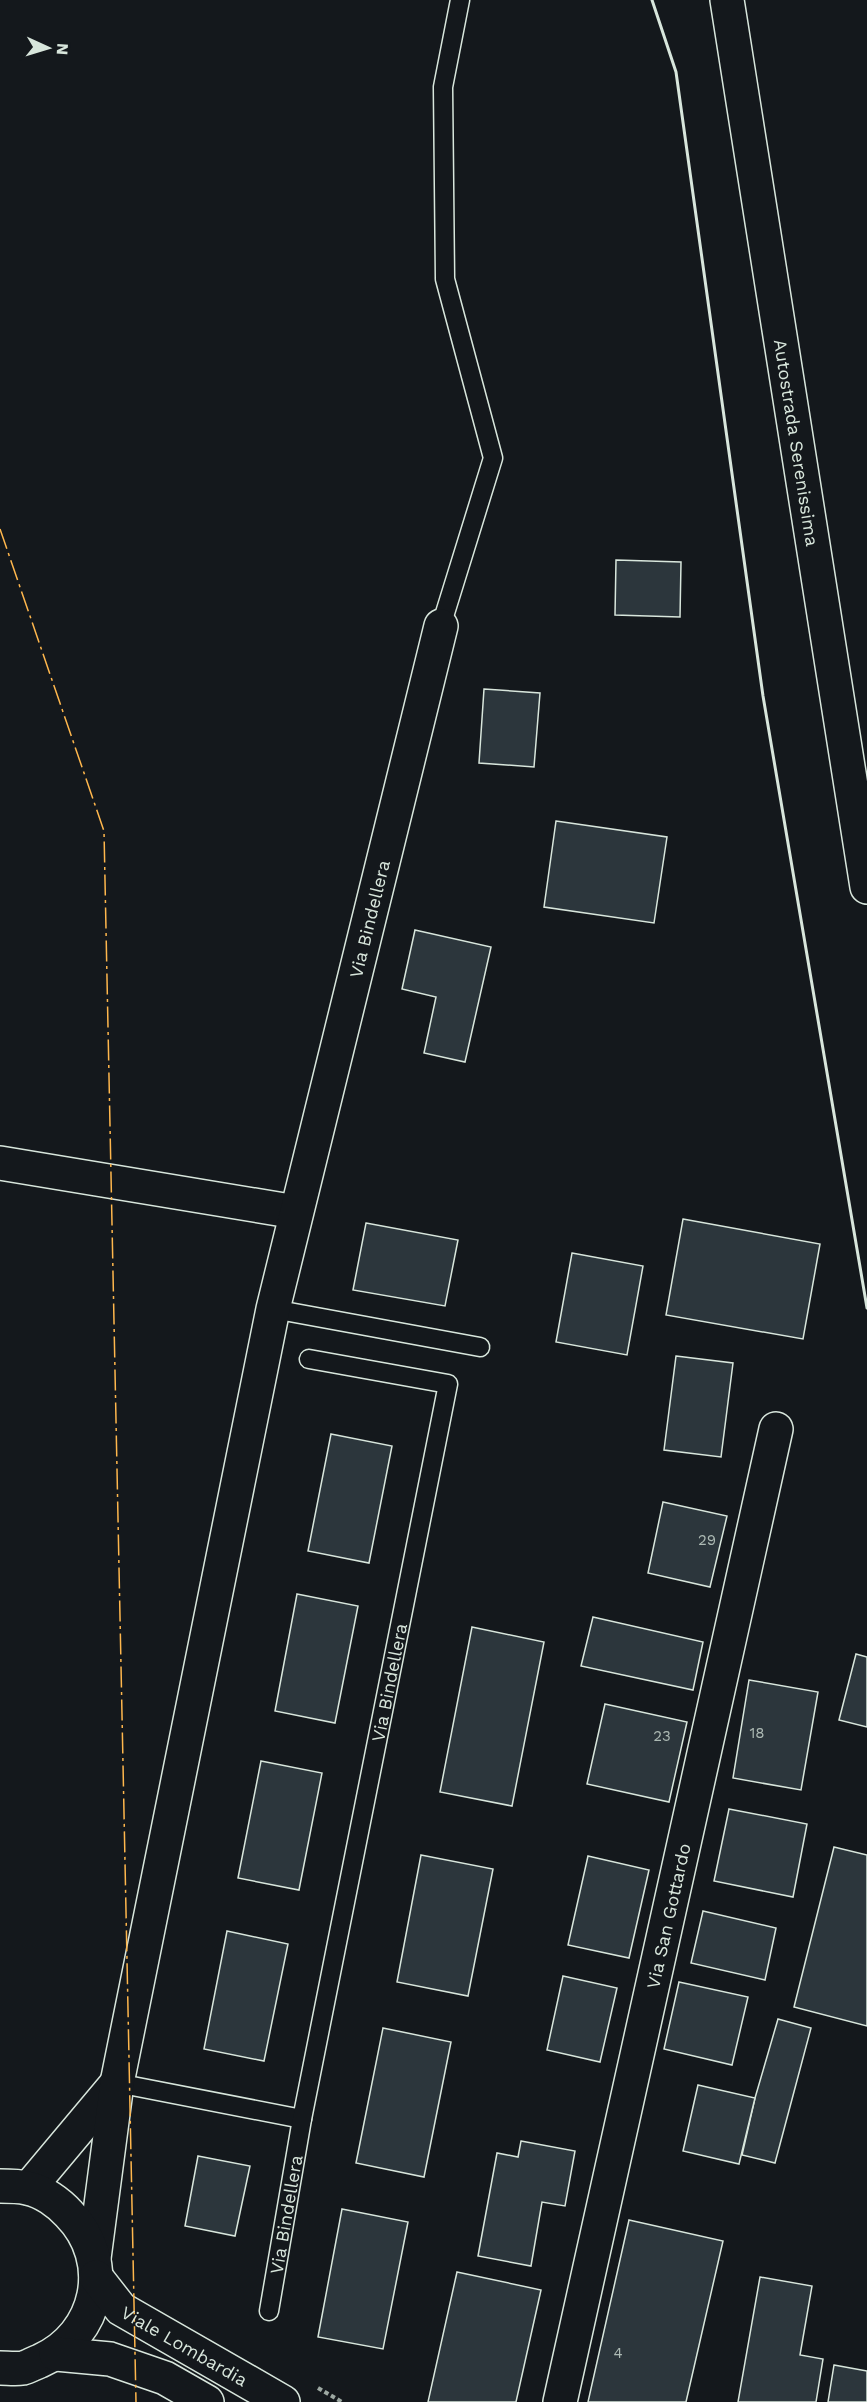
<svg xmlns="http://www.w3.org/2000/svg" width="867" height="2402" font-family="'Work Sans',sans-serif">
<rect width="100%" height="100%" fill="#14181c"/>
<g fill="#2c363c" stroke="#d8e6dc" stroke-width="1.5">
<polygon points="616,560 681,562 680,617 615,615"/>
<polygon points="484,689 540,693 534,767 479,763"/>
<polygon points="556,821 667,837 654,923 544,907"/>
<polygon points="415,930 491,947 465,1062 424,1053 436,997 402,989"/>
<polygon points="683,1219 820,1244 803,1339 666,1315"/>
<polygon points="366,1223 458,1240 445,1306 353,1290"/>
<polygon points="572,1253 643,1266 627,1355 556,1342"/>
<polygon points="676,1356 733,1363 721,1457 664,1450"/>
<polygon points="331,1434 392,1446 369,1563 308,1551"/>
<polygon points="663,1502 727,1516 710,1587 648,1573"/>
<polygon points="297,1594 358,1606 335,1723 275,1711"/>
<polygon points="593,1617 703,1642 693,1690 581,1666"/>
<polygon points="472,1627 544,1642 512,1806 440,1792"/>
<polygon points="856,1654 867,1657 867,1727 839,1720"/>
<polygon points="749,1680 818,1692 801,1790 733,1778"/>
<polygon points="605,1704 687,1722 669,1802 587,1784"/>
<polygon points="261,1761 322,1773 299,1890 238,1878"/>
<polygon points="729,1809 807,1824 793,1897 714,1881"/>
<polygon points="834,1847 867,1855 867,2026 794,2007"/>
<polygon points="421,1855 493,1869 468,1996 397,1982"/>
<polygon points="588,1856 649,1870 629,1958 568,1945"/>
<polygon points="703,1911 776,1928 765,1980 691,1963"/>
<polygon points="227,1931 288,1944 264,2061 204,2049"/>
<polygon points="563,1976 617,1988 600,2062 547,2050"/>
<polygon points="679,1982 748,1997 732,2065 664,2049"/>
<polygon points="778,2019 811,2028 775,2163 742,2155 755,2098"/>
<polygon points="383,2028 451,2042 424,2177 356,2163"/>
<polygon points="698,2085 755,2098 739,2164 683,2151"/>
<polygon points="521,2141 575,2151 565,2206 542,2202 531,2266 478,2256 497,2153 518,2157"/>
<polygon points="198,2156 250,2166 235,2236 185,2226"/>
<polygon points="342,2209 408,2222 383,2349 318,2337"/>
<polygon points="629,2220 723,2241 686,2402 588,2402"/>
<polygon points="457,2272 541,2290 516,2402 428,2402"/>
<polygon points="760,2277 812,2286 800,2355 823,2359 816,2402 738,2402"/>
<polygon points="834,2365 867,2371 867,2402 828,2402"/>
</g>
<g fill="none" stroke-linecap="round" stroke-linejoin="round">
<g stroke="#d8e6dc" stroke-width="21">
<g id="service">
<polyline points="441,626 493,458 445,279 443,87 460,0"/>
<polyline points="273,1309 480,1347"/>
<polyline points="117,2083 302,2119"/>
<path id="s1" d="M269,2311l33,-192 146,-735 -139,-25"/>
</g>
</g>
<g stroke="#d8e6dc" stroke-width="36">
<g id="minor">
<polyline points="0,1163 296,1212"/>
<polyline points="29,2188 117,2083"/>
<path id="s2" d="M94,2258l23,-175 156,-774 168,-683"/>
<path id="s3" d="M560,2402l216,-973"/>
</g>
</g>
<g stroke="#d8e6dc" stroke-width="36">
<g id="secondary">
<path d="M0,2186c9,0 19,0 27,2 16,3 32,15 42,26 46,47 30,121 -29,147 -6,2 -12,6 -17,7 -7,1 -16,0 -23,0"/>
<path id="s4" d="M96,2277l25,32 162,93"/>
<polyline points="56,2354 110,2359 165,2378 207,2402"/>
</g>
</g>
<g stroke="#d8e6dc" stroke-width="36">
<g id="motorway">
<path id="s5" d="M727,0l140,887"/>
</g>
</g>
<polyline stroke="#9da8a2" stroke-width="4" stroke-dasharray="4.5 3" stroke-linecap="butt" points="318,2388 342,2402"/>
<use href="#service" stroke="#14181c" stroke-width="18"/>
<use href="#minor" stroke="#14181c" stroke-width="33"/>
<use href="#secondary" stroke="#14181c" stroke-width="33"/>
<use href="#motorway" stroke="#14181c" stroke-width="33"/>
<polyline stroke="#d8e6dc" stroke-width="3" points="652,0 676,72 763,696 867,1308"/>
<polyline stroke="#ffb74d" stroke-width="1.5" stroke-dasharray="21 4.5 3 4.5" stroke-linecap="butt" points="0,529 104,831 136,2402"/>
</g>
<g text-anchor="middle" dominant-baseline="central" stroke-width="4.5" stroke-linejoin="round" paint-order="stroke">
<g font-size="15" fill="#adbab4">
<text x="707" y="1540">29</text>
<text x="757" y="1733">18</text>
<text x="662" y="1736">23</text>
<text x="618" y="2353">4</text>
</g>
<g font-size="18" fill="#d8e6dc" stroke="#14181c">
<text stroke="none"><textPath href="#s5" startOffset="448">Autostrada Serenissima</textPath></text>
<text stroke="none"><textPath href="#s2" startOffset="1368">Via Bindellera</textPath></text>
<text stroke="none"><textPath href="#s1" startOffset="640">Via Bindellera</textPath></text>
<text stroke="none"><textPath href="#s3" startOffset="498">Via San Gottardo</textPath></text>
<text stroke="none"><textPath href="#s1" startOffset="98">Via Bindellera</textPath></text>
<text stroke="none"><textPath href="#s4" startOffset="114">Viale Lombardia</textPath></text>
</g>
</g>
<g transform="translate(48 48) rotate(94)" stroke="#14181c" stroke-width="4.5" paint-order="stroke">
<path d="M0-4.5L10 22L0 15L-10 22Z" fill="#d8e6dc"/>
<text y="-9" font-size="16" font-weight="bold" text-anchor="middle" fill="#d8e6dc">N</text>
</g>
</svg>
